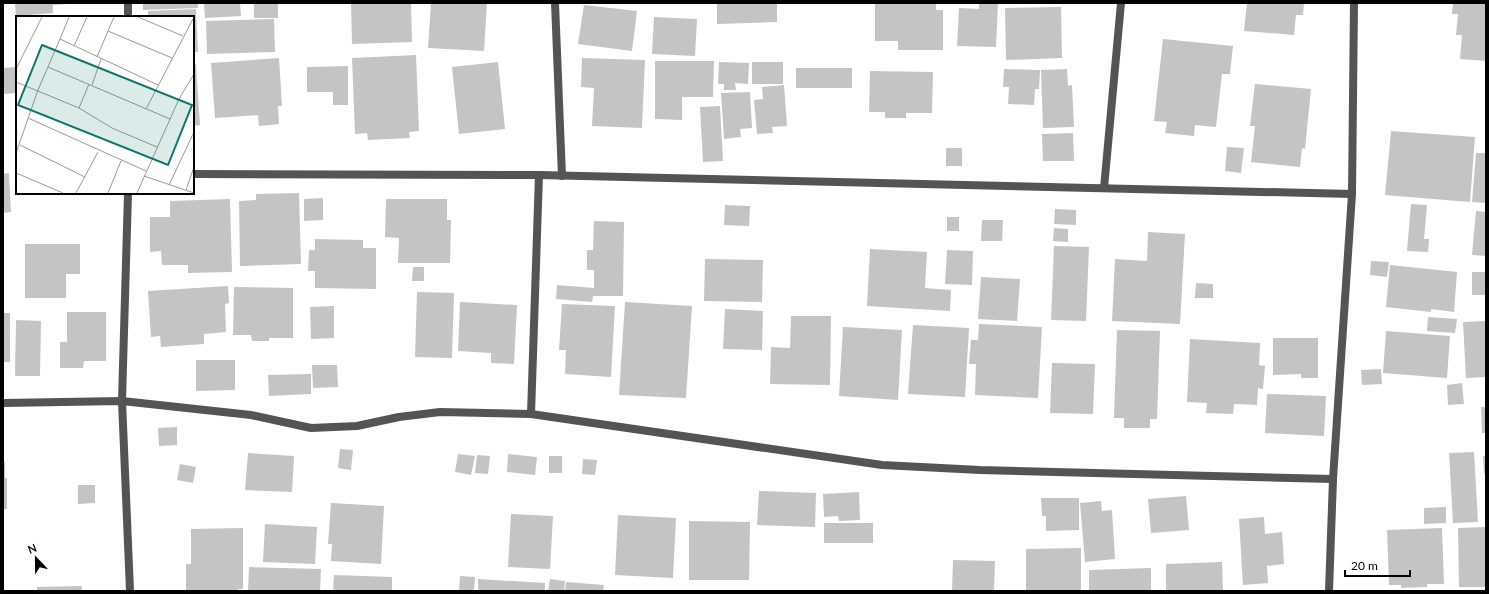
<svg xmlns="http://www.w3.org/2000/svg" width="1489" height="594" font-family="Lato,sans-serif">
<rect width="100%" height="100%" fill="#fff"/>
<g fill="#c4c4c4">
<polygon points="15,3 69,3 69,4 53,5 53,13 16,16"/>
<polygon points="143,3 198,3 198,8 143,10"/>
<polygon points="204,3 240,3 241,16 205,18"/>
<rect x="254" y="3" width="24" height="15"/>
<polygon points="351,3 411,3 412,42 352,44"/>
<polygon points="431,3 487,3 484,51 428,48"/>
<polygon points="717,3 777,3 777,22 717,24"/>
<polygon points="875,3 936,3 936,10 943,10 943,50 898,50 898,41 875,41"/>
<polygon points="979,3 998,3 996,47 957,46 959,8 979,9"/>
<polygon points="1247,3 1304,3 1303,15 1296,15 1294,35 1244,31"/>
<polygon points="1453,3 1486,3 1486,61 1460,59 1462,35 1456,35 1458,14 1452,14"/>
<polygon points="584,5 637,11 632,51 578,44"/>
<polygon points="1061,7 1062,58 1006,60 1005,8"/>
<polygon points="196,9 198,52 193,52 193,17 148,17 148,11"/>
<polygon points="654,17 697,19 695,56 652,54"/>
<polygon points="274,19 275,52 207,54 206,21"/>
<polygon points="1163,39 1233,46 1230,74 1222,74 1216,127 1195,125 1194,136 1165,133 1167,122 1154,121"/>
<polygon points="416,55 419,131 409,132 410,138 368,140 367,133 355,134 352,58"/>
<polygon points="279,58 282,106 278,106 279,124 259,126 258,115 215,118 211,63"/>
<polygon points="582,58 645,60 642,128 592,126 594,88 581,87"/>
<polygon points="655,61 714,61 713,97 682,97 682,120 655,119"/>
<polygon points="498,62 505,129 459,134 452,67"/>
<polygon points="719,62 749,63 748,84 735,83 736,90 724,90 724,84 718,84"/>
<rect x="752" y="62" width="31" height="22"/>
<polygon points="193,64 196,64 200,125 193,126"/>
<polygon points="348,66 348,105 333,105 333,92 307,92 307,67"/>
<polygon points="17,67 17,93 3,94 3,68"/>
<rect x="796" y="68" width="56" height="20"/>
<polygon points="1004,69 1040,70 1039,89 1035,89 1034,105 1008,104 1009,87 1003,87"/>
<polygon points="1067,69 1068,86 1072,85 1074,127 1043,128 1041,70"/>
<polygon points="870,71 933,72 932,113 906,113 906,118 885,118 885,112 869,112"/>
<polygon points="1255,84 1311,89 1305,149 1302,148 1300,167 1251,162 1255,126 1250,126"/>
<polygon points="784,85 787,126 772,127 773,133 757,134 754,100 763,99 762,87"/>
<polygon points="750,92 752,128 740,129 741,137 724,139 721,93"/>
<polygon points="720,106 723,161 703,162 700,107"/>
<polygon points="1391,131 1475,137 1470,202 1385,195"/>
<polygon points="1073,133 1074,161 1043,161 1042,134"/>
<polygon points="1227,147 1244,148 1241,173 1225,171"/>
<rect x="946" y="148" width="16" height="18"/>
<polygon points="1476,153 1486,153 1486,203 1472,202"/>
<polygon points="9,173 11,212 3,213 3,174"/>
<polygon points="299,193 301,264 240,266 239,201 256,200 256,194"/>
<polygon points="323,198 323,220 304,221 304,199"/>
<polygon points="230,199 232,272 188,273 188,265 162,265 161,251 150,252 150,217 170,217 170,201"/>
<polygon points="386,199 447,199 447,220 451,220 450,263 398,263 399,238 385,237"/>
<polygon points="1411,204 1427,205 1424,239 1429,239 1428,252 1407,251"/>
<polygon points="725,205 750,206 749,226 724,225"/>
<polygon points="1055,209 1076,210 1076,225 1054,224"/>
<polygon points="1476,211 1486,212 1486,256 1472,255"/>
<rect x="947" y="217" width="12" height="14"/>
<polygon points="982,220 1003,220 1002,241 981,241"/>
<polygon points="594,221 624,222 623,296 593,296 592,302 556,299 557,285 594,288 594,270 587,270 587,250 593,250"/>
<polygon points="1054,228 1068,229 1068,242 1053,241"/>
<polygon points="1148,232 1185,234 1180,324 1112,321 1115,259 1147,261"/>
<polygon points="315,239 363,240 363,248 376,248 376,289 315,288 315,271 308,271 309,250 315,250"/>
<polygon points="25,244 80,244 80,274 66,274 66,298 25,298"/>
<polygon points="1054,246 1089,247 1086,321 1051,320"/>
<polygon points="870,249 927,252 925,288 951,290 950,311 867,306"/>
<polygon points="947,250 973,251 972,285 945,284"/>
<polygon points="705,259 763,260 762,302 704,301"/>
<polygon points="1371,261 1389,262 1387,277 1370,275"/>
<polygon points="1390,265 1457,272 1454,312 1431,309 1431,312 1386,307"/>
<polygon points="413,267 424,267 424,281 412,281"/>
<rect x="1472" y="272" width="14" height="23"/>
<polygon points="981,277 1020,279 1017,321 978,319"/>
<polygon points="1196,283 1213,284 1213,298 1195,298"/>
<polygon points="228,286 229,303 225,304 226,332 204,334 204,344 161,347 160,336 151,337 148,291"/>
<polygon points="234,287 293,288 293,338 269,338 269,341 252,341 251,335 233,335"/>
<polygon points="417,292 454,293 452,358 415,357"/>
<polygon points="460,302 517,305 514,364 491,363 491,353 458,351"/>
<polygon points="625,302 692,306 686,398 619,395"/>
<polygon points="562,304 615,306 611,377 565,374 566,350 559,350"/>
<polygon points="334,306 334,338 311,339 310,307"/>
<polygon points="725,309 763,311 762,350 723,349"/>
<polygon points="67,312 106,312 106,361 84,361 83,368 60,368 60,342 67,342"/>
<rect x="3" y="313" width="7" height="49"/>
<polygon points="791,316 831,316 830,385 770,384 771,347 790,348"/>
<polygon points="1428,317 1457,319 1455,333 1427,331"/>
<polygon points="16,320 41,321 40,376 15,376"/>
<polygon points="1486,321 1486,377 1466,378 1463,322"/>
<polygon points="979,324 1042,327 1038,398 975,395 976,364 969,364 971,340 978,340"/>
<polygon points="913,325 969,328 965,397 908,394"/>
<polygon points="843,327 902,330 898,400 839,396"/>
<polygon points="1117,330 1160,331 1157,419 1150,419 1150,428 1124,428 1124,418 1114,418"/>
<polygon points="1386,331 1450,336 1447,378 1383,373"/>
<polygon points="1273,338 1318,338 1318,378 1301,378 1301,374 1273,375"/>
<polygon points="1190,339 1260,343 1259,365 1265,366 1263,389 1258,388 1257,405 1234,404 1233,414 1206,413 1207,403 1187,402"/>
<polygon points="196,360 235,360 235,390 196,391"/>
<polygon points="1052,363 1095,364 1093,414 1050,413"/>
<polygon points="312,365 337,365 338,387 313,388"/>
<polygon points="1381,369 1382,384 1362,385 1361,370"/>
<polygon points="311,374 311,394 269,396 268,375"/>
<polygon points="1462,383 1464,404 1448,405 1447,385"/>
<polygon points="1267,394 1326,396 1324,436 1265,433"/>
<polygon points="1481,407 1486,407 1486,433 1482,433"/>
<polygon points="177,427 177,445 159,446 158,428"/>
<polygon points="340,449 353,450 351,470 338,468"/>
<polygon points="1474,452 1478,522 1453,523 1449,453"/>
<polygon points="248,453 294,456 292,492 245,490"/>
<polygon points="458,454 475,456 471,475 455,472"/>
<polygon points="508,454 537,457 535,475 507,472"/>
<polygon points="477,455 490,456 488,474 475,473"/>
<rect x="549" y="456" width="13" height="17"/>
<polygon points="1483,456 1486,456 1486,474 1484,474"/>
<polygon points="583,459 597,460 595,475 582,474"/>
<polygon points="3,462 5,462 5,478 7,478 7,509 3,509"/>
<polygon points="180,464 196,467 193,483 177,480"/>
<polygon points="78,485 95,485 95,503 78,504"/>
<polygon points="759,491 816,493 815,527 757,525"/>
<polygon points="859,492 860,520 839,521 838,516 824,517 823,494"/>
<polygon points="1186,496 1189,530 1151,533 1148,499"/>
<polygon points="1041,498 1079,498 1079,530 1046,531 1046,516 1042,516"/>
<polygon points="1101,501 1102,511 1112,510 1115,559 1085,562 1080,503"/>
<polygon points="331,503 384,506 381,564 331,561 332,544 328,544"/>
<polygon points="1446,507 1446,523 1424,524 1424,508"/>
<polygon points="511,514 553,516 550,569 508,567"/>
<polygon points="618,515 676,518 673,578 615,575"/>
<polygon points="1264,517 1265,534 1282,532 1284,564 1267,566 1268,583 1243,585 1239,519"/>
<polygon points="689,521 750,522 749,580 689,580"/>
<rect x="824" y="523" width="49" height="20"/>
<polygon points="265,524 317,527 315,564 263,562"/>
<polygon points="1486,527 1486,587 1459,587 1458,528"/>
<polygon points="243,528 243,589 238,589 238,591 186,590 186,564 191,564 191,529"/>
<polygon points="1442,528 1444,584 1427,584 1427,587 1401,588 1401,585 1389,585 1387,530"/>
<polygon points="1081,548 1081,591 1026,591 1026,549"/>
<polygon points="953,560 995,561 994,591 952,591"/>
<polygon points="1222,562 1223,591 1166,591 1166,564"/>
<polygon points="249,567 321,569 320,591 248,591"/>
<polygon points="1151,568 1151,591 1089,591 1089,570"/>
<polygon points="334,575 392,577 392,591 333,591"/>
<polygon points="460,576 475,577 474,591 459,591"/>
<polygon points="478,579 545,583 545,591 478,591"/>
<polygon points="550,579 565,581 564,591 548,591"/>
<polygon points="566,582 604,585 603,591 565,591"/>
<polygon points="82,586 82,591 37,591 37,587"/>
</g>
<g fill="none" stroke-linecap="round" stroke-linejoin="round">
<g stroke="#545454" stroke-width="8">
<polyline points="128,3 128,17"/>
<polyline points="555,3 562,176"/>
<polyline points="193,174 539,175 1352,194"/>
<polyline points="1104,188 1121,3"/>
<polyline points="128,193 122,401 130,591"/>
<polyline points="3,403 122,401 251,415 311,428 357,426 399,417 440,412 531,414 882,465 980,470 1333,479"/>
<polyline points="531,414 539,175"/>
<polyline points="1329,591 1333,479 1352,194 1354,3"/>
</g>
</g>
<g transform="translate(16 16)">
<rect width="178" height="178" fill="#fff"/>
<path fill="none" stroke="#999" stroke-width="1" d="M122,1l45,19M92,15l64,27M44,23l9,-22M58,30l13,-29M81,41l17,-40M32,51l122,52M0,53l26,-52M0,66l63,26 33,20 45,19M76,69l9,-26M63,92l10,-24M130,93l48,-92M12,102l118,53M4,129l65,32M0,137l22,-63 22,-51 98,46M0,157l47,20M128,160l50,17M153,169l25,-53M170,174l8,-23M60,177l22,-41M92,177l13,-32M121,177l42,-94 15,-25"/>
<path fill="#0f766e" fill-opacity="0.15" stroke="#0f766e" stroke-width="2" d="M26,29l150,60 -24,60 -150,-60z"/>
<rect width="178" height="178" fill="none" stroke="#000" stroke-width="2"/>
</g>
<rect width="1489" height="594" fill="none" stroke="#000000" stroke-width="8"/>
<g transform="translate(36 558) rotate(338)" stroke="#ffffff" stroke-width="3" paint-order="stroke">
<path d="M0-3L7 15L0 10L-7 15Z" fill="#000000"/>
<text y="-6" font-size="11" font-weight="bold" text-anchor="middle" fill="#000000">N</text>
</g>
<path d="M1345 570v6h65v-6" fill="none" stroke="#000000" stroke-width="2"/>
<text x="1351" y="570" font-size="12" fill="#000000" stroke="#ffffff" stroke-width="3" paint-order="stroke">20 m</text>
</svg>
